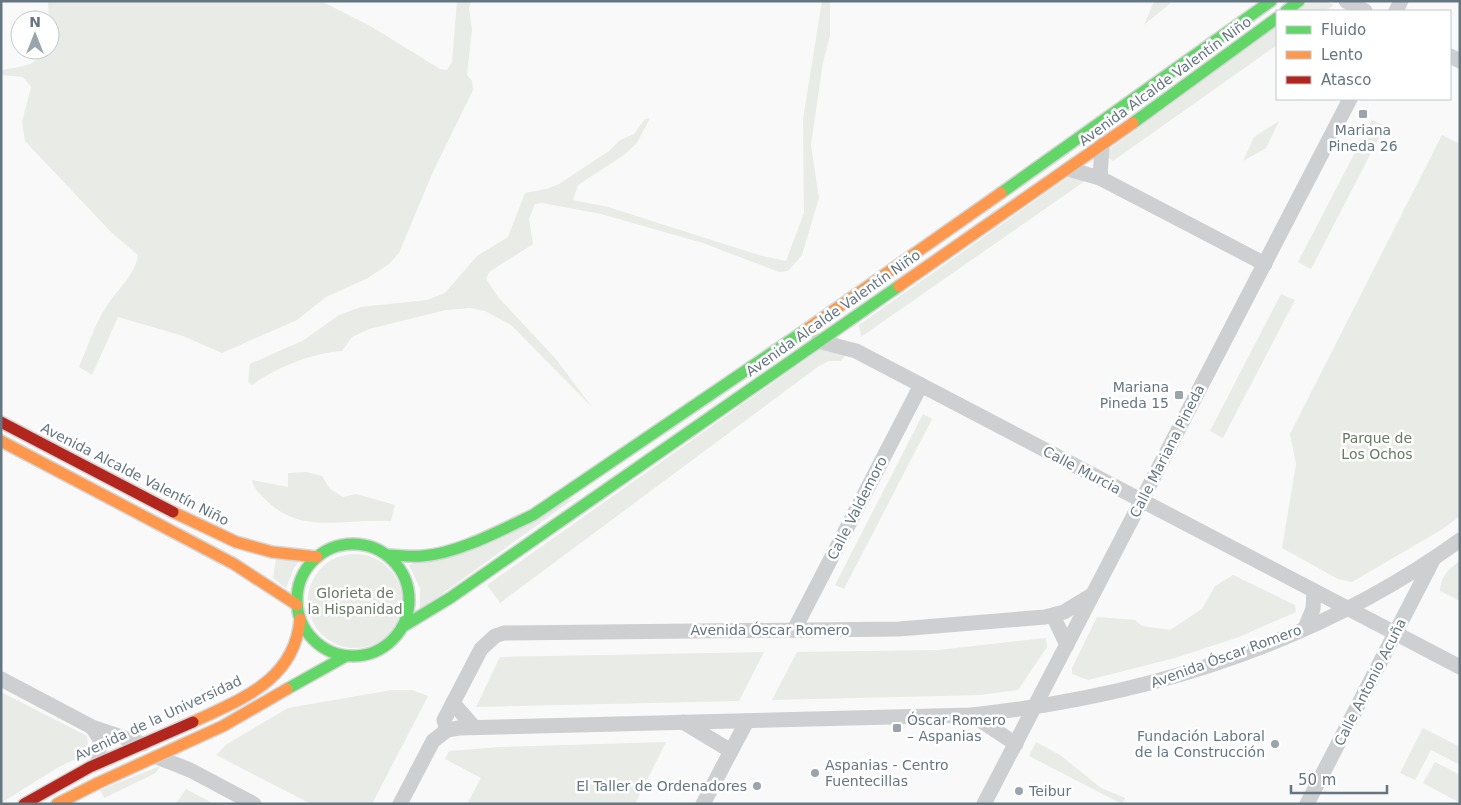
<svg xmlns="http://www.w3.org/2000/svg" width="1461" height="805" font-family="'DejaVu Sans',sans-serif">
<rect width="100%" height="100%" fill="#f9f9f9"/>
<g fill="#e8ebe6">
<path d="M48,1h273l51,26 68,42 7,1 5,-8 5,-61h14l-2,8 3,20 -5,46 5,6 1,9 -41,84 -33,79 -10,11 -21,14 -42,19 -29,23 -75,33 -39,-17 -65,-19 -26,58 -13,-8c9,-21 16,-44 29,-63 11,-16 27,-29 30,-49l-27,-23 -86,-91 -3,-19 9,-35 -8,-10 -22,-2v-5c17,-3 35,-3 44,-20h5z"/>
<path d="M822,1h8v35l-7,26 -12,83 8,53 -17,57 -14,16 -9,1 -76,-29 -102,-29 -59,-11 -7,1 -6,15 4,25 -44,28 -3,7 13,19 56,60 37,49 -81,-82 -26,-14 -15,-3 -24,2 -77,19 -17,8 -10,14c-30,2 -65,16 -90,34l-4,-3 2,-18 54,-24 35,-25 22,-8 66,-7 18,-7 32,-37 31,-19 17,-44 21,-4 13,-5 50,-33 11,-11 14,-6 11,-15 5,-1 -13,25 -13,12 -46,30 -5,15 35,7 154,49 24,5 18,-48 -1,-94z"/>
<polygon points="1154,1 1173,1 1144,25"/>
<polygon points="1310,1 1325,1 1334,5 1325,11 1297,11"/>
<polygon points="1277,26 1277,45 1113,161 1103,154"/>
<polygon points="1372,120 1385,126 1311,269 1298,262"/>
<polygon points="1279,121 1266,148 1243,161 1254,137"/>
<polygon points="1442,135 1460,144 1460,516 1441,530 1352,582 1338,579 1282,548 1296,464 1290,434"/>
<polygon points="1080,177 1085,181 861,337 859,325 1067,178"/>
<polygon points="1281,294 1295,300 1223,438 1210,431"/>
<polygon points="821,349 846,355 841,361 829,361 819,366 500,603 487,585"/>
<polygon points="923,414 932,419 844,589 835,585"/>
<path d="M306,472l16,4 8,13 13,8 13,-3 39,11 -4,16c-46,-3 -91,15 -126,-22 -6,-6 -11,-10 -13,-19l36,7v-14z"/>
<polygon points="576,497 420,610 420,588 409,565"/>
<circle cx="355" cy="601" r="47"/>
<polygon points="276,559 299,561 294,568 286,588 273,578"/>
<path d="M1460,561v40l-20,-10c0,-14 9,-23 20,-30z"/>
<polygon points="1233,575 1295,605 1296,612 1239,637 1175,658 1088,680 1072,674 1072,668 1097,617 1135,620 1142,626 1170,630 1202,609 1215,586"/>
<polygon points="1046,638 1047,647 1018,690 980,695 772,700 797,652 938,650"/>
<polygon points="764,652 739,701 476,707 500,657"/>
<polygon points="392,690 412,690 428,696 372,804 311,804 216,755 227,744 288,708"/>
<polygon points="1,692 87,736 88,746 84,755 57,768 1,803"/>
<polygon points="1423,728 1460,747 1460,765 1431,750 1415,780 1400,773"/>
<polygon points="666,742 635,804 467,804 481,778 445,759 449,751 501,747"/>
<polygon points="1036,742 1060,755 1101,788 1125,798 1122,804 1029,756"/>
<polygon points="1435,762 1460,775 1460,803 1423,783"/>
<polygon points="160,766 156,773 104,798 100,790"/>
<polygon points="186,789 214,804 176,804"/>
</g>
<g fill="none" stroke-linecap="round" stroke-linejoin="round">
<g stroke="#d5d6d7" stroke-width="14">
<g id="fast">
<polyline points="1286,11 1299,1"/>
<polyline points="1133,123 1277,18"/>
<polyline points="1001,193 1271,1"/>
<circle cx="353" cy="600" r="56"/>
<path d="M387,555c11,0 23,2 35,1 35,-2 79,-26 111,-41l274,-186"/>
<polyline points="402,627 450,598 899,286"/>
<polyline points="287,689 346,656"/>
</g>
</g>
<g stroke="#d5d6d7" stroke-width="14">
<g id="slow">
<polyline points="899,286 1133,123"/>
<polyline points="807,329 1001,193"/>
<polyline points="1,441 234,564 297,605"/>
<polyline points="173,512 236,542 272,552 317,557"/>
<path d="M193,722c49,-23 102,-42 107,-103"/>
<polyline points="57,804 98,783 223,726 287,689"/>
</g>
</g>
<g stroke="#d5d6d7" stroke-width="14">
<g id="jam">
<polyline points="1,422 173,512"/>
<polyline points="24,804 90,767 193,722"/>
</g>
</g>
<g stroke="#cecfd0" stroke-width="15">
<polyline points="1346,1 1365,11"/>
<polyline points="1396,11 1401,1"/>
<polyline points="1450,56 1460,61"/>
<polyline points="1068,169 1100,178 1265,264"/>
<polyline points="1100,178 1102,145"/>
<polyline points="818,341 856,351 1460,667"/>
<polyline points="1055,620 1067,645"/>
<polyline points="1305,628 1313,609 1314,591"/>
<polyline points="794,630 921,385"/>
<polyline points="1,679 92,727 143,744"/>
<polyline points="453,703 474,727"/>
<polyline points="972,715 1016,744"/>
<polyline points="683,722 731,751"/>
<polyline points="92,727 100,739 98,762"/>
<polyline points="447,730 444,720 481,649 495,636 504,633 899,629 1045,617 1064,612 1092,595"/>
<polyline points="157,757 190,770 254,804"/>
<path d="M400,804l33,-63 14,-11 12,-2 513,-13c174,-19 344,-71 488,-175"/>
<polyline points="703,804 747,721"/>
<polyline points="984,804 1350,99"/>
<polyline points="1307,804 1433,560"/>
</g>
<use href="#fast" stroke="#63d668" stroke-width="11"/>
<use href="#slow" stroke="#ff974d" stroke-width="11"/>
<use href="#jam" stroke="#b3261e" stroke-width="11"/>
</g>
<g fill="#99a4ac" stroke="#fff" stroke-width="2">
<rect x="1358" y="109" width="10" height="10" rx="2.5"/>
<rect x="1174" y="390" width="10" height="10" rx="2.5"/>
<rect x="892" y="723" width="10" height="10" rx="2.5"/>
<circle cx="1275" cy="744" r="5"/>
<circle cx="815" cy="773" r="5"/>
<circle cx="757" cy="786" r="5"/>
<circle cx="1019" cy="791" r="5"/>
</g>
<g text-anchor="middle" dominant-baseline="central" stroke-width="5" stroke-linejoin="round" paint-order="stroke">
<g font-size="14" fill="#657683" stroke="#fff">
<text transform="translate(1165 81) rotate(-36)">Avenida Alcalde Valentín Niño</text>
<text transform="translate(833 313) rotate(-35)">Avenida Alcalde Valentín Niño</text>
<text transform="translate(1167 451) rotate(-63)">Calle Mariana Pineda</text>
<text transform="translate(1082 470) rotate(28)">Calle Murcia</text>
<text transform="translate(135 474) rotate(27)">Avenida Alcalde Valentín Niño</text>
<text transform="translate(857 508) rotate(-63)">Calle Valdemoro</text>
<text x="770" y="630">Avenida Óscar Romero</text>
<text transform="translate(1226 656) rotate(-20)">Avenida Óscar Romero</text>
<text transform="translate(1370 682) rotate(-63)">Calle Antonio Acuña</text>
<text transform="translate(158 718) rotate(-25)">Avenida de la Universidad</text>
</g>
<g font-size="14" fill="#657683" stroke="#fff" text-anchor="end">
<text x="1363" y="130" text-anchor="middle">Mariana<tspan x="1363" dy="16">Pineda 26</tspan></text>
<text x="1169" y="387">Mariana<tspan x="1169" dy="16">Pineda 15</tspan></text>
<text x="907" y="720" text-anchor="start">Óscar Romero<tspan x="907" dy="16">– Aspanias</tspan></text>
<text x="1265" y="736">Fundación Laboral<tspan x="1265" dy="16">de la Construcción</tspan></text>
<text x="825" y="765" text-anchor="start">Aspanias - Centro<tspan x="825" dy="16">Fuentecillas</tspan></text>
<text x="747" y="786">El Taller de Ordenadores</text>
<text x="1029" y="791" text-anchor="start">Teibur</text>
</g>
<g font-size="14" fill="#687a64" stroke="#fff">
<text x="1377" y="438">Parque de<tspan x="1377" dy="16">Los Ochos</tspan></text>
<text x="355" y="593">Glorieta de<tspan x="355" dy="16">la Hispanidad</tspan></text>
</g>
</g>
<rect width="1461" height="805" fill="none" stroke="#657683" stroke-width="5"/>
<rect x="1276" y="10" width="175" height="90" fill="#ffffff" stroke="#c1c8cd"/>
<rect x="1286" y="26" width="25" height="8" fill="#63d668" stroke="#c1c8cd"/>
<text x="1321" y="35" font-size="15" fill="#657683">Fluido</text>
<rect x="1286" y="51" width="25" height="8" fill="#ff974d" stroke="#c1c8cd"/>
<text x="1321" y="60" font-size="15" fill="#657683">Lento</text>
<rect x="1286" y="76" width="25" height="8" fill="#b3261e" stroke="#c1c8cd"/>
<text x="1321" y="85" font-size="15" fill="#657683">Atasco</text>
<g transform="translate(35 35)"><circle r="24" fill="#ffffff" stroke="#c1c8cd"/>
<path d="M0-4L9 19L0 12L-9 19Z" fill="#99a4ac"/>
<text y="-8" font-size="14" font-weight="bold" text-anchor="middle" fill="#657683">N</text>
</g>
<path d="M1291 785v8h96v-8" fill="none" stroke="#657683" stroke-width="2.5"/>
<text x="1298" y="785" font-size="15" fill="#657683" stroke="#ffffff" stroke-width="4" paint-order="stroke">50 m</text>
</svg>
